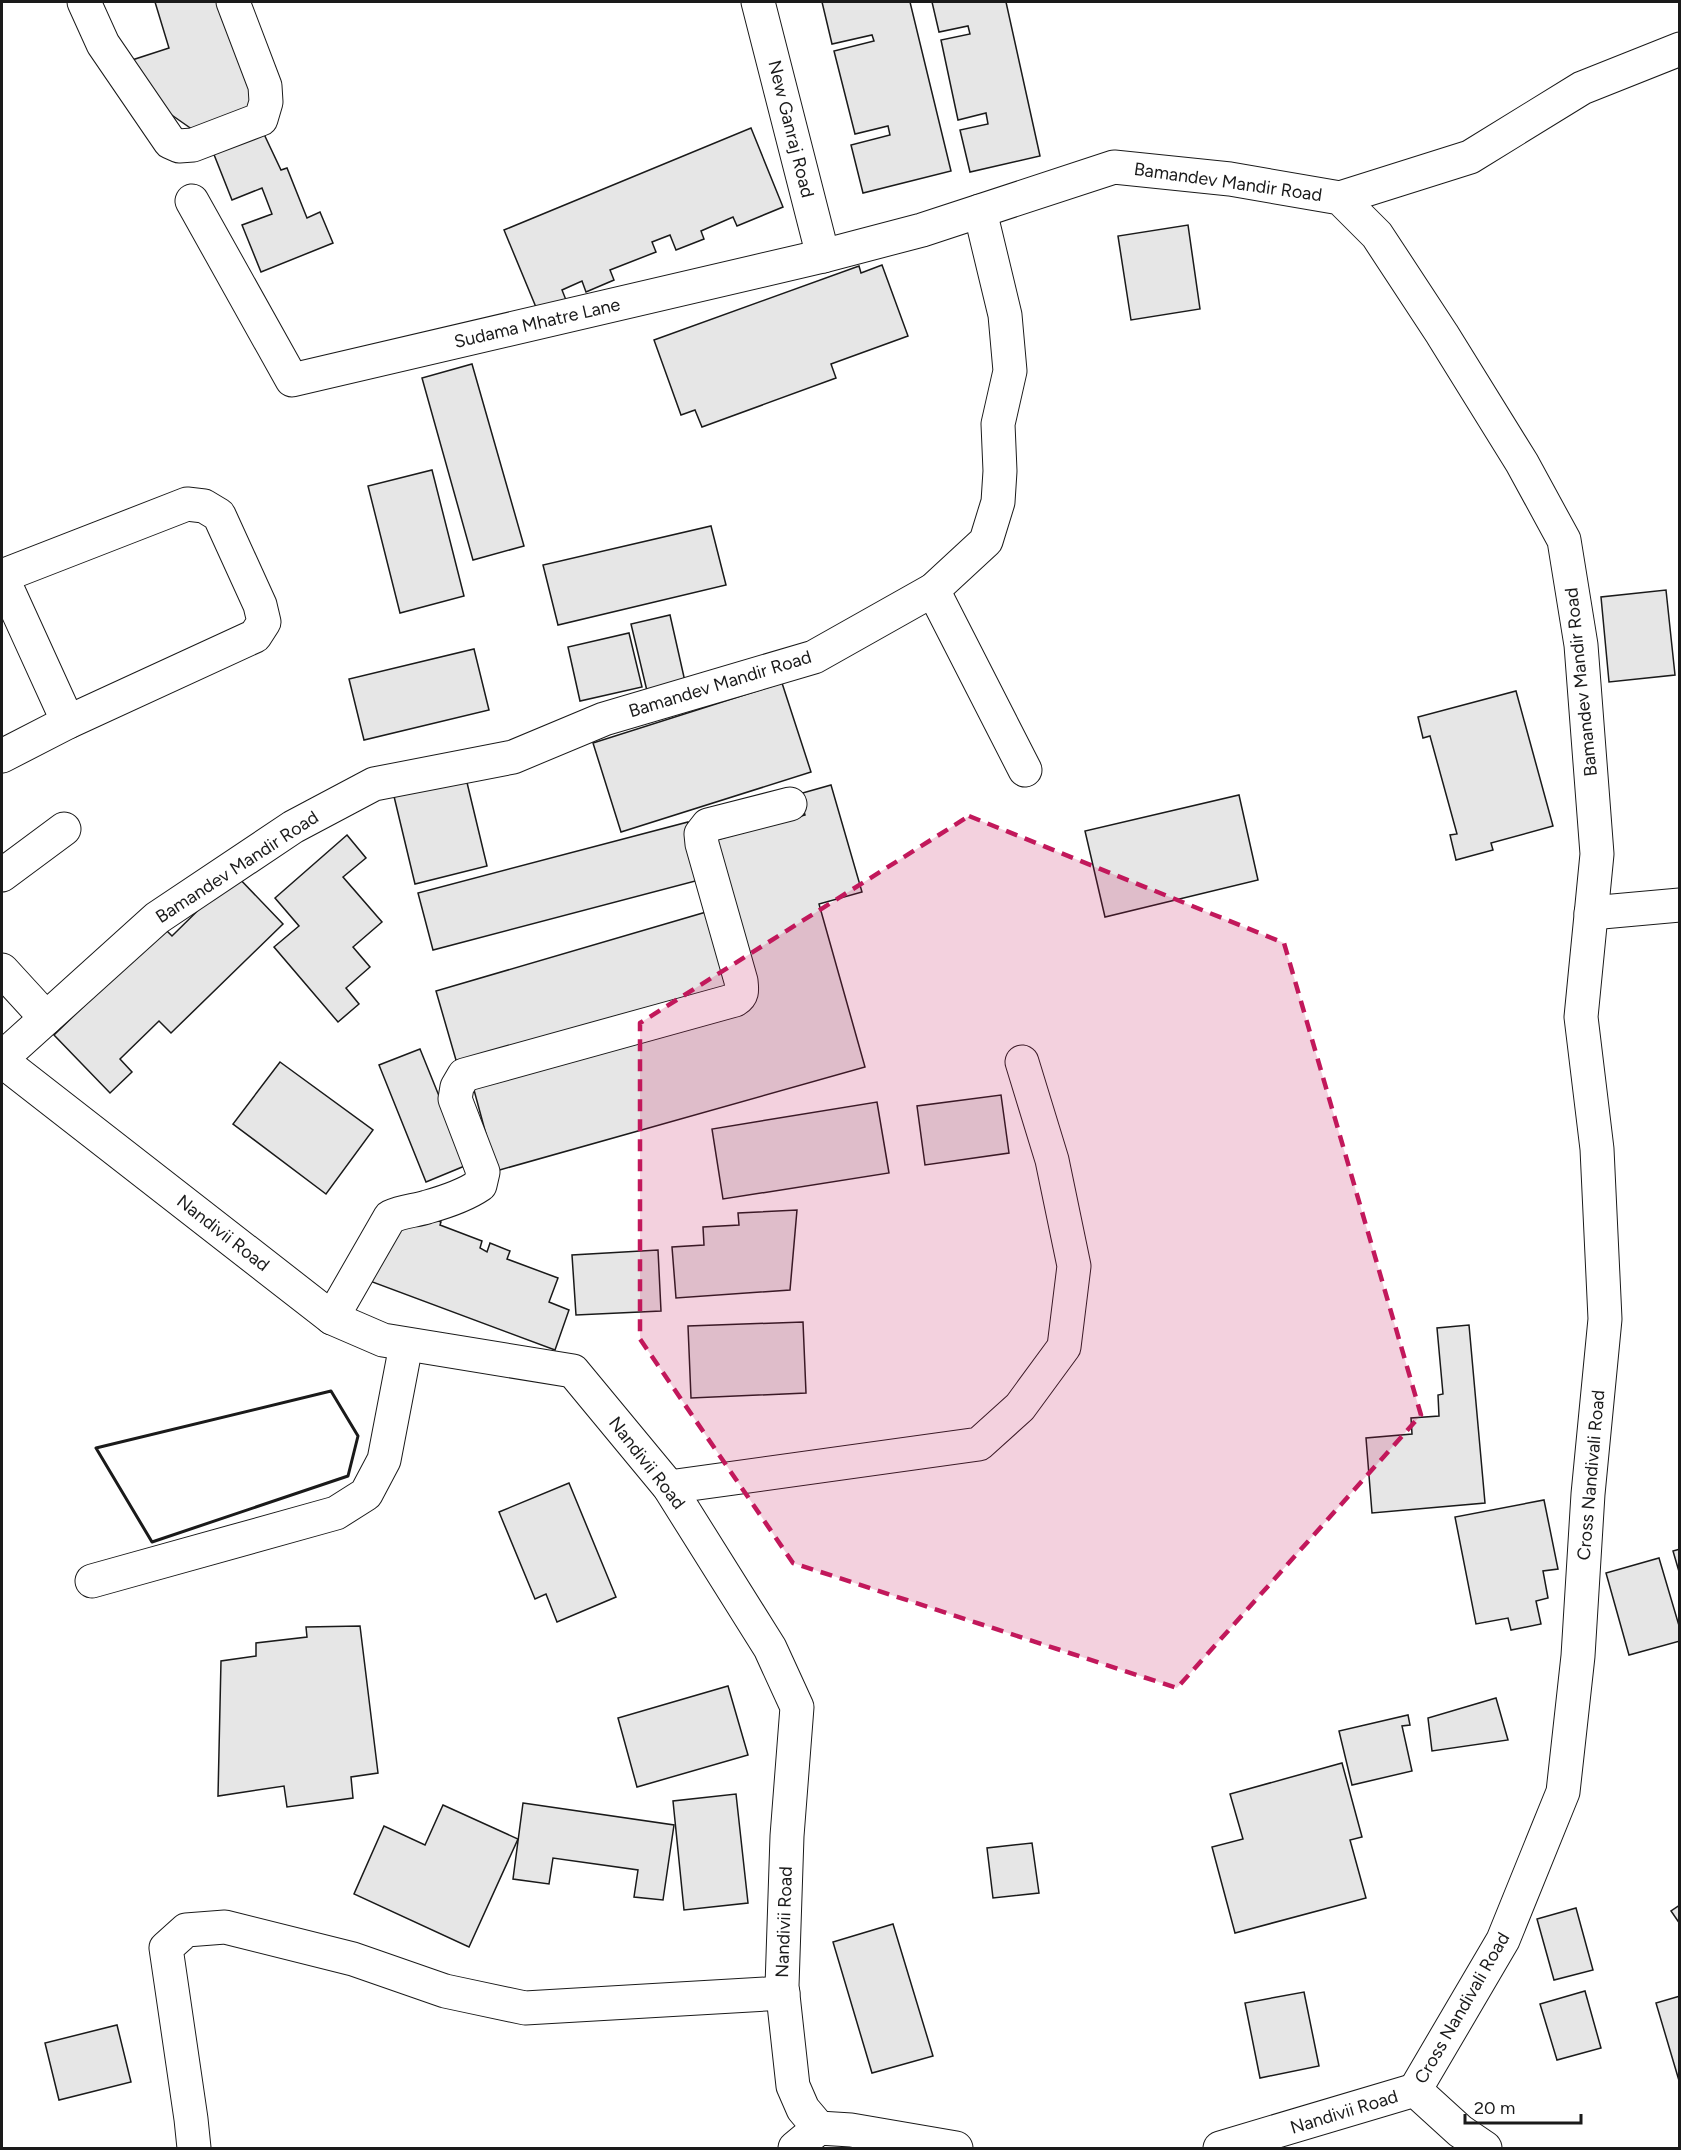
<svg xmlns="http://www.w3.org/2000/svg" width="1681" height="2150" font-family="Figtree,sans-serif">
<rect width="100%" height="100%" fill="#fff"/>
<g fill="#e6e6e6" stroke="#1a1a1a" stroke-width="1.5">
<polygon points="155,2 228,2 261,83 252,113 196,132 156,104 126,62 169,48"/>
<polygon points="822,2 910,2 951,171 863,193 851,145 890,135 888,126 855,134 834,51 874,41 872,35 832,44"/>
<polygon points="932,2 1006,2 1040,156 970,172 960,130 988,124 986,113 958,120 941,40 970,34 968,26 939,32"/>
<polygon points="751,128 783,207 737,226 733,217 701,231 704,239 676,250 670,235 652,242 656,252 610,270 614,280 586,292 582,281 562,290 566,300 538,312 504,230"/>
<polygon points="263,132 281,170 287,168 307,218 320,212 333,243 261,272 242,225 272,214 262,188 232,200 211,147"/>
<polygon points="1188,225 1200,309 1131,320 1118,236"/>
<polygon points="882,265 908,336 831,364 836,378 702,427 695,410 681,415 654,340 859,266 861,273"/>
<polygon points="472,364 524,546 473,560 422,378"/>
<polygon points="432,470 464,596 400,613 368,486"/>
<polygon points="711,526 726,585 558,625 543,565"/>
<polygon points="1666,590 1675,675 1609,682 1601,597"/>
<polygon points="670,615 686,686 648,695 631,624"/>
<polygon points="629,633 642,687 580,701 568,647"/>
<polygon points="474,649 489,710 364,740 349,679"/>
<polygon points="782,683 811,772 621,832 593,743"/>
<polygon points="1516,691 1553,826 1491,843 1493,850 1456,860 1450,835 1457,834 1430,736 1423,738 1418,717"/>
<polygon points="464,770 487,866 415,884 392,788"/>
<polygon points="831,785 862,892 819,904 865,1067 496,1171 471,1079 753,998 709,842 805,815 799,794"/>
<polygon points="1239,795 1258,880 1105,917 1085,831"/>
<polygon points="688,822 703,879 433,950 418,893"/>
<polygon points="347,835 366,858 343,877 382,922 353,947 370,967 346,988 359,1004 338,1022 274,947 299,926 275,898"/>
<polygon points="235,874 283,924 171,1033 159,1021 120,1059 132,1072 110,1093 54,1035 164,928 172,936"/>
<polygon points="713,910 735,987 458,1067 436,991"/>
<polygon points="420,1049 467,1165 426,1182 379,1065"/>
<polygon points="280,1062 373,1130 326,1194 233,1124"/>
<polygon points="1001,1095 1009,1153 925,1165 917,1106"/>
<polygon points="877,1102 889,1173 723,1199 712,1129"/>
<polygon points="409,1209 441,1222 440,1225 482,1241 480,1248 487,1252 490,1243 510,1251 507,1259 558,1278 549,1302 569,1310 555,1350 359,1277"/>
<polygon points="797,1210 790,1290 676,1298 672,1247 704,1245 703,1227 739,1225 738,1213"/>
<polygon points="658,1250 661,1311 576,1315 572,1255"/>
<polygon points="803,1322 806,1393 691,1398 688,1326"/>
<polygon points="1469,1325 1485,1503 1372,1513 1366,1438 1412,1434 1411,1418 1439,1416 1438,1395 1443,1394 1437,1328"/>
<polygon points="569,1483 616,1597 557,1622 546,1594 535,1599 499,1512"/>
<polygon points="1544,1500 1558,1569 1543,1571 1548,1598 1536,1601 1541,1624 1511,1630 1508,1618 1476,1624 1455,1517"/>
<polygon points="1680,1549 1680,1575 1673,1551"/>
<polygon points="1659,1558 1680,1629 1680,1641 1629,1655 1606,1573"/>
<polygon points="360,1626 378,1773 351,1777 353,1798 287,1807 284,1786 218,1796 221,1661 256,1656 256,1643 307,1637 306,1627"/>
<polygon points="728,1686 748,1755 637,1787 618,1718"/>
<polygon points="1496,1698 1508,1740 1432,1751 1428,1718"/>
<polygon points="1408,1715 1410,1725 1402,1726 1412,1771 1352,1785 1339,1731"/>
<polygon points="1342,1763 1362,1837 1350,1840 1366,1898 1235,1933 1212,1847 1243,1839 1230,1794"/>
<polygon points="736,1794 748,1903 684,1910 673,1801"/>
<polygon points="523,1803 674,1825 663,1900 634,1897 638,1870 553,1858 549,1884 513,1879"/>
<polygon points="443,1805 518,1839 469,1947 354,1894 384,1826 425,1845"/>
<polygon points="1032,1843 1039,1893 993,1898 987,1848"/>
<polygon points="1680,1905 1680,1924 1671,1911"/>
<polygon points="1576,1908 1593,1970 1554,1980 1537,1919"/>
<polygon points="893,1924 933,2056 872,2073 833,1942"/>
<polygon points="1585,1991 1601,2048 1557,2060 1540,2004"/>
<polygon points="1304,1992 1319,2066 1260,2078 1245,2003"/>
<polygon points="1680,1996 1680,2084 1656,2003"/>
<polygon points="117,2025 131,2082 59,2100 45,2043"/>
</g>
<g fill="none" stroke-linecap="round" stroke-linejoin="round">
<g stroke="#1a1a1a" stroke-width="35">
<g id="minor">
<polyline points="84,2 103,44 170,142 179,146 193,145 261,119 266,102 265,86 233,2"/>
<polyline points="758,2 823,256"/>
<polyline points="1340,198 1470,157 1582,88 1680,49"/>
<polyline points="192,201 292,380 823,256 922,230 1114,167 1230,179 1340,198 1377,235 1442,334 1522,463 1564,540 1581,645 1597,854 1581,1017 1597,1149 1605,1319 1588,1494 1578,1656 1563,1792 1503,1940 1415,2090"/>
<polyline points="2,576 187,504 204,506 219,515 260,605 264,622 255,636 68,722 2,756"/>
<polyline points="2,577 68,722"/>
<polyline points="933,590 1025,770"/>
<polyline points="2,875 64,829"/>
<polyline points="1591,913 1680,905"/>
<polyline points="2,970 46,1018"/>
<polyline points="2,1058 157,918 293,827 374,784 513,757 604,719 814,657 933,590 986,541 998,502 1000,471 998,424 1010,371 1005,315 980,211"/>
<path d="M332,1318l58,-101c13,-6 24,-6 37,-10 18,-5 37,-11 53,-22l3,-13 -28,-73 2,-12 7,-12 271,-75c8,-5 7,-10 6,-19l-39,-137 -1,-10 7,-9 82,-21"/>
<polyline points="669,1487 979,1444 1020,1407 1064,1347 1074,1266 1052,1160 1022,1062"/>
<polyline points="92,1581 336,1513 366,1494 384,1460 406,1345"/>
<polyline points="194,2148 191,2119 166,1948 186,1930 225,1927 353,1959 445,1991 525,2008 783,1993"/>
<polyline points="795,2148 819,2128"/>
</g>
</g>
<g stroke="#1a1a1a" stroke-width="35">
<g id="tertiary">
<polyline points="2,1061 332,1318 383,1340 573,1371 669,1487 770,1648 797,1707 787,1836 782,1986 793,2086 803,2109 819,2128 851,2130 956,2148"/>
<polyline points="1220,2148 1415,2090 1460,2131 1485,2148"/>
</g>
</g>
<use href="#minor" stroke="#fff" stroke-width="33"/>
<use href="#tertiary" stroke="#fff" stroke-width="33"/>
<polygon stroke="#1a1a1a" stroke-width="3" points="331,1391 358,1436 348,1476 152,1542 96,1448"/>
</g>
<path fill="#c2185b" fill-opacity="0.2" stroke="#c2185b" stroke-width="4.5" stroke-dasharray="12 8" stroke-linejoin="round" d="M969,816l315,127 137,472 -244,273 -384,-125 -153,-224v-316z"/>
<g text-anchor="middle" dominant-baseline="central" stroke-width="4.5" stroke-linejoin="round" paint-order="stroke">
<g font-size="18" fill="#1a1a1a" stroke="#fff">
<text transform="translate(791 129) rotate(76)">New Ganraj Road</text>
<text transform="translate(1228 182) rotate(8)">Bamandev Mandir Road</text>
<text transform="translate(537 323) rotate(-13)">Sudama Mhatre Lane</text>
<text transform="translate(1581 682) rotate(-96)">Bamandev Mandir Road</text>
<text transform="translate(720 684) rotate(-17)">Bamandev Mandir Road</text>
<text transform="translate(237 867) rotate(-33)">Bamandev Mandir Road</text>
<text transform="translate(223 1233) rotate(38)">Nandivii Road</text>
<text transform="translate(647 1463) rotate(52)">Nandivii Road</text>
<text transform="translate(1591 1475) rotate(-85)">Cross Nandivali Road</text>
<text transform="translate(784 1922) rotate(-88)">Nandivii Road</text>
<text transform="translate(1462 2008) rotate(-60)">Cross Nandivali Road</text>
<text transform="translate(1344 2112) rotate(-17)">Nandivii Road</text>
</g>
</g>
<rect width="1681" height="2150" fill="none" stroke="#1a1a1a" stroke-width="6"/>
<path d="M1465 2114v9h116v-9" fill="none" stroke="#1a1a1a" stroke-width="3"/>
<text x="1474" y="2114" font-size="18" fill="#1a1a1a" stroke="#ffffff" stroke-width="4.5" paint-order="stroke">20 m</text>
</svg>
